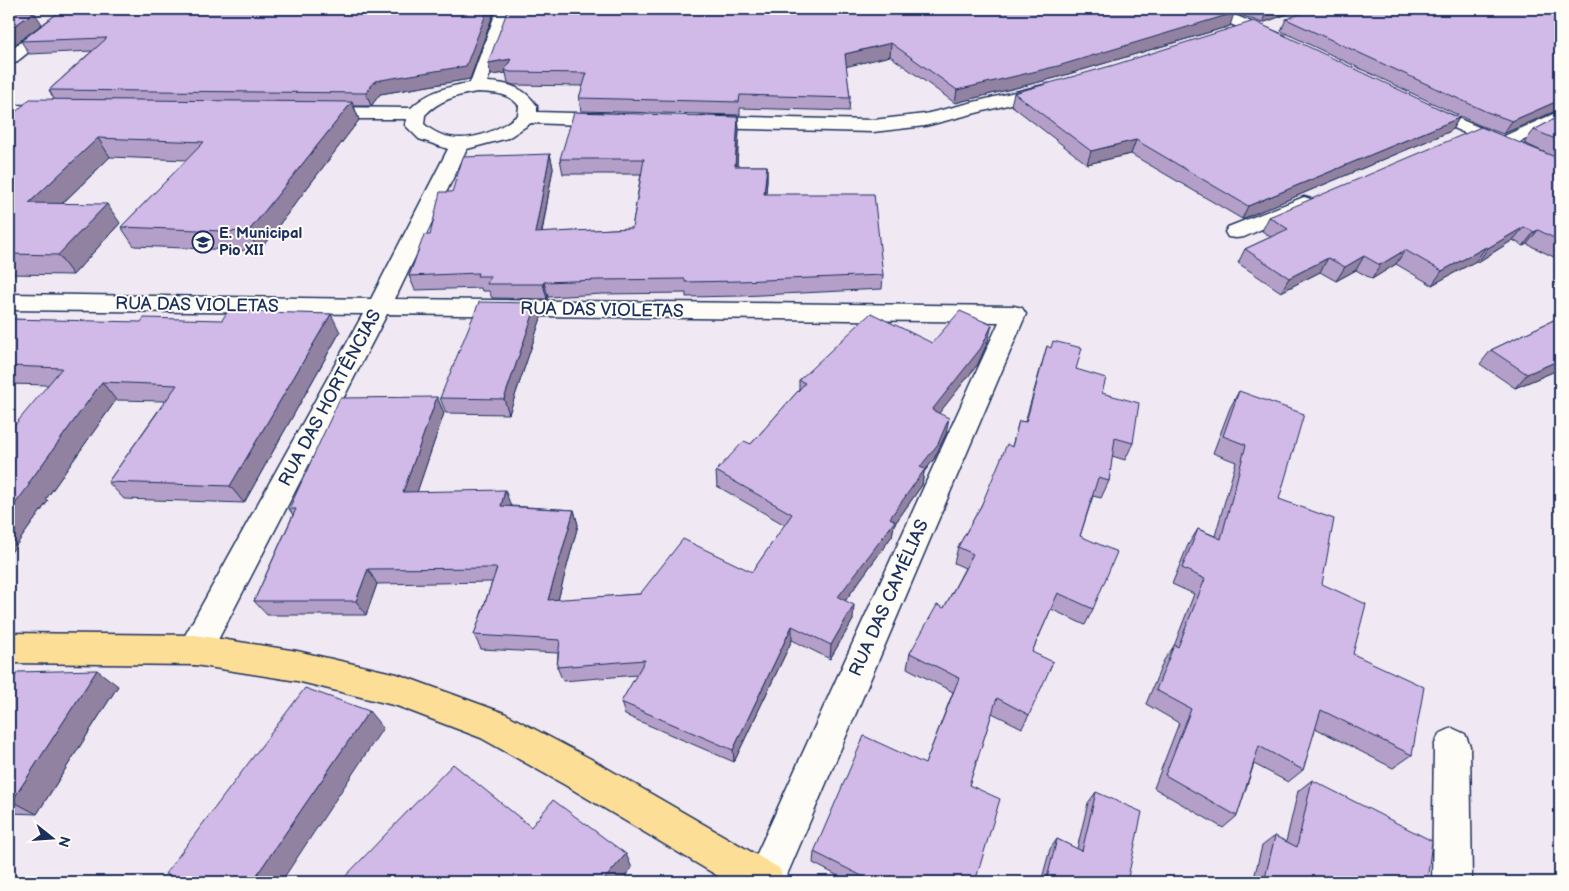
<svg xmlns="http://www.w3.org/2000/svg" width="1569" height="891" font-family="'Balsamiq Sans',sans-serif">
<rect width="100%" height="100%" fill="#f0e8f2"/>
<filter id="ink" filterUnits="userSpaceOnUse"><feTurbulence type="fractalNoise" baseFrequency=".02" numOctaves="2"/><feDisplacementMap in="SourceGraphic" scale="10" xChannelSelector="R" yChannelSelector="G"/><feConvolveMatrix kernelMatrix="1 2 1 2 8 2 1 2 1" color-interpolation-filters="sRGB"/></filter>
<g filter="url(#ink)">
<g fill="none" stroke-linecap="round" stroke-linejoin="round">
<g stroke="#1b2f5e" stroke-width="3">
<g id="minor">
<polygon points="65,9 82,9 15,63 9,64 9,51"/>
<path d="M497,9h16l-26,73c22,1 38,6 50,24v6l72,2 7,2 2,4 -2,4 -7,2 -78,-3 -23,15 -41,11 -72,150 619,7 8,2 4,6 -242,568h-40l255,-560 -612,-8 -180,347 -12,4 -12,-4 -5,-11 5,-11 180,-325 -354,-4v-16l362,5 77,-150 -29,-10 -14,-14 1,-6h-86l-6,-2 -3,-4 3,-4 6,-2 91,1c16,-16 37,-22 59,-25zM477,92c15,1 32,0 42,14l-1,9c-27,22 -66,34 -94,9l1,-9c14,-15 32,-20 52,-23z"/>
<polygon points="1199,9 1220,9 1285,36 1287,39 1279,44 1273,42 1202,12"/>
<polygon points="1048,84 1054,85 1057,89 1054,93 925,126 873,132 702,128 695,126 693,122 695,118 702,116 873,120 925,114"/>
<polygon points="1422,103 1502,137 1560,111 1560,123 1518,143 1560,161 1560,174 1416,112 1413,108 1416,104"/>
<polygon points="9,105 54,106 60,107 63,111 60,115 54,116 9,115"/>
<polygon points="1304,197 1311,199 1314,203 1311,207 1244,237 1236,238 1228,237 1225,232 1228,227"/>
<polygon points="1452,728 1465,734 1470,746 1472,882 1432,882 1434,746 1439,734"/>
</g>
</g>
<g stroke="#1b2f5e" stroke-width="3">
<polygon id="primary" points="9,633 195,635 297,651 397,674 504,713 591,759 779,868 785,882 728,882 565,785 481,738 397,706 297,681 195,665 9,663"/>
</g>
<use href="#minor" fill="#fdfcf7" fill-rule="evenodd"/>
<use href="#primary" fill="#fcde96" fill-rule="evenodd"/>
</g>
<g fill="#b49fc8" stroke="#1b2f5e">
<polygon points="63,9 495,9 470,79 380,94 371,106 354,106 359,120 259,251 134,246 121,227 187,160 110,157 63,203 120,223 73,275 9,274 9,118 54,99 49,90 92,51 29,54 21,41"/>
<polygon points="1225,9 1302,9 1262,23"/>
<polygon points="1286,19 1560,109 1503,134 1479,125 1281,31"/>
<polygon points="1230,26 1055,78 955,103 890,56 846,66 850,98 849,111 740,108 740,115 581,111 579,98 583,86 513,85 508,83 506,73 491,75 488,63"/>
<polygon points="1014,93 1459,118 1451,131 1242,219 1131,154 1087,164 1011,105"/>
<polygon points="1560,116 1560,260 1527,244 1523,246 1513,240 1478,262 1476,261 1432,285 1396,264 1372,279 1356,270 1336,281 1320,272 1281,292 1238,263 1245,249 1271,237 1262,231 1269,217 1550,155 1524,143 1534,130"/>
<polygon points="738,117 739,130 737,166 767,166 767,180 766,194 883,275 882,289 741,296 686,297 686,293 602,294 548,297 547,299 492,298 489,291 482,291 481,288 415,290 409,276 452,192 550,154 553,168 542,233 632,228 641,174 563,174 560,159"/>
<polygon points="1560,317 1560,369 1515,388 1480,364 1491,350"/>
<polygon points="541,318 509,414 446,413 440,398"/>
<polygon points="9,319 340,332 244,503 124,499 108,482 165,401 116,400 46,499 48,501 9,555 48,385 9,384"/>
<polygon points="988,341 978,364 939,413 946,434 934,459 924,472 922,485 894,525 892,536 845,601 853,620 830,659 792,640 734,762 625,715 621,702 637,675 563,681 557,667 558,653 481,649 474,635 492,582 377,584 366,615 267,615 254,601 293,515 289,509 437,397 444,413 417,492 511,506 574,510 578,525 558,600 640,594 752,572 785,525 717,486 716,471 751,444 799,390 799,380 932,343"/>
<polygon points="1047,346 1076,369 1102,393 1133,443 1125,460 1112,456 1109,481 1101,498 1093,496 1080,536 1093,609 1085,625 1051,609 1032,652 1029,715 1022,728 992,713 969,785 975,882 850,882 813,863 814,852 925,764 953,692 907,668 910,653 944,608 965,568 954,563 958,547 981,506 1012,446 1019,421 1025,422"/>
<polygon points="1239,391 1279,499 1322,584 1353,654 1412,755 1393,768 1315,728 1303,770 1288,782 1254,764 1237,816 1223,828 1154,788 1179,723 1146,704 1164,660 1174,646 1194,594 1172,584 1188,545 1198,529 1215,536 1236,462 1213,453 1230,408"/>
<polygon points="9,684 118,686 37,814 9,813"/>
<polygon points="1312,780 1427,882 1253,882 1262,846 1275,836 1286,842 1298,791"/>
<polygon points="1096,792 1127,882 1041,882 1050,849 1057,839 1077,849 1088,803"/>
</g>
<g fill="#9282a2" stroke="#1b2f5e">
<polygon points="488,9 495,9 470,79 380,94 371,106 366,93 375,81"/>
<polygon points="1273,9 1302,9 1262,23 1267,11"/>
<polygon points="34,12 42,24 9,49 9,30"/>
<polygon points="1234,13 1230,26 1055,78 955,103 957,90"/>
<polygon points="891,43 890,56 845,67 845,54"/>
<polygon points="511,59 505,70 506,73 491,75 488,63"/>
<polygon points="1560,100 1560,109 1503,134 1512,121"/>
<polygon points="352,102 359,120 259,251 248,232"/>
<polygon points="738,117 739,130 736,180 735,166"/>
<polygon points="1459,118 1451,131 1242,219 1248,206"/>
<polygon points="98,138 110,157 43,222 29,203"/>
<polygon points="1136,140 1131,154 1087,164 1091,151"/>
<polygon points="550,154 553,168 539,247 535,233"/>
<polygon points="767,166 767,180 765,208 764,194"/>
<polygon points="107,204 120,223 73,275 58,255"/>
<polygon points="1524,227 1513,240 1478,262 1488,248"/>
<polygon points="1538,230 1527,244 1523,246 1534,232"/>
<polygon points="1486,247 1476,261 1432,285 1442,271"/>
<polygon points="1405,250 1396,264 1372,279 1380,265"/>
<polygon points="1364,256 1356,270 1336,281 1345,267"/>
<polygon points="1328,258 1320,272 1281,292 1289,278"/>
<polygon points="544,282 548,297 547,299 543,284"/>
<polygon points="537,303 541,318 509,414 504,399"/>
<polygon points="331,314 340,332 244,503 230,486"/>
<polygon points="992,325 988,341 978,364 929,426 932,410"/>
<polygon points="1560,360 1560,369 1515,388 1527,374"/>
<polygon points="102,382 116,400 46,499 48,501 9,555 9,512 28,484"/>
<polygon points="437,397 444,413 412,507 403,492"/>
<polygon points="949,418 946,434 934,459 924,472 922,485 894,525 892,536 837,612 838,597 890,518 920,467"/>
<polygon points="505,490 511,506 507,521 501,506"/>
<polygon points="574,510 578,525 554,615 548,600"/>
<polygon points="368,569 377,584 366,615 356,601"/>
<polygon points="854,605 853,620 830,659 831,645"/>
<polygon points="792,626 792,640 734,762 733,750"/>
<polygon points="97,670 118,686 37,814 12,801"/>
<polygon points="369,711 383,728 281,882 252,882"/>
<polygon points="626,854 632,868 620,882 602,882"/>
</g>
<g fill="#d1b9e8" stroke="#1b2f5e">
<polygon points="63,9 488,9 466,66 375,81 366,93 49,90 107,38 21,41"/>
<polygon points="508,9 1223,9 1234,13 1058,66 957,90 891,43 845,54 850,98 740,95 739,102 579,98 587,73 510,72 505,70 511,59 488,63"/>
<polygon points="1262,9 1273,9 1267,11"/>
<polygon points="1313,9 1560,9 1560,100 1512,121 1487,112 1286,19"/>
<polygon points="9,12 34,12 9,30"/>
<polygon points="1254,21 1459,118 1248,206 1136,140 1091,151 1014,93 1114,65"/>
<polygon points="30,99 352,102 248,232 121,227 204,142 98,138 29,203 107,204 58,255 9,254 9,118"/>
<polygon points="574,112 738,117 735,166 767,166 764,194 874,194 883,275 740,281 685,282 685,279 599,280 544,282 543,284 487,284 490,276 477,276 478,273 409,276 424,235 430,235 440,192 452,192 463,157 550,154 535,233 632,228 644,159 560,159"/>
<polygon points="1560,116 1560,141 1534,130"/>
<polygon points="1481,127 1560,159 1560,241 1538,230 1534,232 1524,227 1488,248 1486,247 1442,271 1405,250 1380,265 1364,256 1345,267 1328,258 1289,278 1245,249 1288,229 1269,217"/>
<polygon points="479,302 537,303 504,399 440,398"/>
<polygon points="228,311 331,314 230,486 108,482 177,385 102,382 28,484 30,484 9,512 9,432 62,368 9,366 9,319 141,322 144,318 222,320"/>
<polygon points="960,311 992,325 981,348 932,410 949,418 938,444 920,467 925,469 890,518 895,521 838,597 854,605 831,645 792,626 733,750 621,702 645,660 557,667 560,640 474,635 497,568 368,569 356,601 254,601 296,509 289,509 340,398 437,397 403,492 505,490 501,506 574,510 548,600 640,594 683,539 752,572 792,514 716,471 744,441 751,444 805,383 799,380 871,313 932,343"/>
<polygon points="1560,317 1560,360 1527,374 1491,350"/>
<polygon points="1053,341 1082,348 1076,369 1106,378 1102,393 1139,403 1133,443 1115,438 1109,481 1098,478 1080,536 1117,552 1093,609 1058,593 1032,652 1053,662 1029,715 997,698 969,785 1000,799 975,882 874,882 814,852 864,736 925,764 959,678 910,653 937,605 944,608 973,554 958,547 981,506 1007,444 1012,447 1019,421 1026,422 1047,346 1051,348"/>
<polygon points="1239,391 1304,414 1279,499 1334,519 1322,584 1366,604 1353,654 1424,687 1412,755 1321,710 1303,770 1259,746 1237,816 1165,775 1191,709 1156,690 1174,645 1178,647 1205,579 1182,568 1198,529 1221,539 1246,445 1223,436"/>
<polygon points="97,670 12,801 9,801 9,684 18,672"/>
<polygon points="305,688 369,711 252,882 184,882 165,874"/>
<polygon points="453,764 531,827 553,800 626,854 602,882 340,882"/>
<polygon points="1312,780 1432,841 1427,882 1264,882 1275,836 1297,847"/>
<polygon points="1096,792 1142,812 1127,882 1046,882 1057,839 1082,851"/>
</g>
</g>
<defs>
<g id="school-ring" transform="scale(1.125)"><circle r="9.5" fill="#fdfcf7" stroke="#1b2f5e" stroke-width="1.5"/><path d="M0-5L7-2L0 1L-7-2ZM-4 1L0 2.5L4 1V4Q0 6-4 4Z" fill="#1b2f5e"/></g>
</defs>
<g fill-rule="evenodd">
<use href="#school-ring" x="203" y="242"/>
</g>
<g text-anchor="middle" dominant-baseline="central" stroke-width="4" stroke-linejoin="round" paint-order="stroke">
<g font-size="15" font-weight="bold" fill="#1b2f5e" stroke="#fdfcf7" text-anchor="start">
<text x="219" y="233">E. Municipal<tspan x="219" dy="17">Pio XII</tspan></text>
</g>
<g font-size="18" fill="#1b2f5e" stroke="#fdfcf7">
<text transform="translate(197 305) rotate(1)">RUA DAS VIOLETAS</text>
<text transform="translate(602 310) rotate(1)">RUA DAS VIOLETAS</text>
<text transform="translate(330 398) rotate(-62)">RUA DAS HORTÊNCIAS</text>
<text transform="translate(889 598) rotate(-66)">RUA DAS CAMÉLIAS</text>
</g>
</g>
<rect width="1569" height="891" fill="none" stroke="#fdfcf7" stroke-width="30"/>
<rect x="15" y="15" width="1539" height="861" fill="none" stroke="#1b2f5e" stroke-width="2" filter="url(#ink)"/>
<g transform="translate(52 838) rotate(107)" stroke="#fdfcf7" stroke-width="4" paint-order="stroke">
<path d="M0-4L9 19L0 12L-9 19Z" fill="#1b2f5e"/>
<text y="-8" font-size="14" font-weight="bold" text-anchor="middle" fill="#1b2f5e">N</text>
</g>
</svg>
